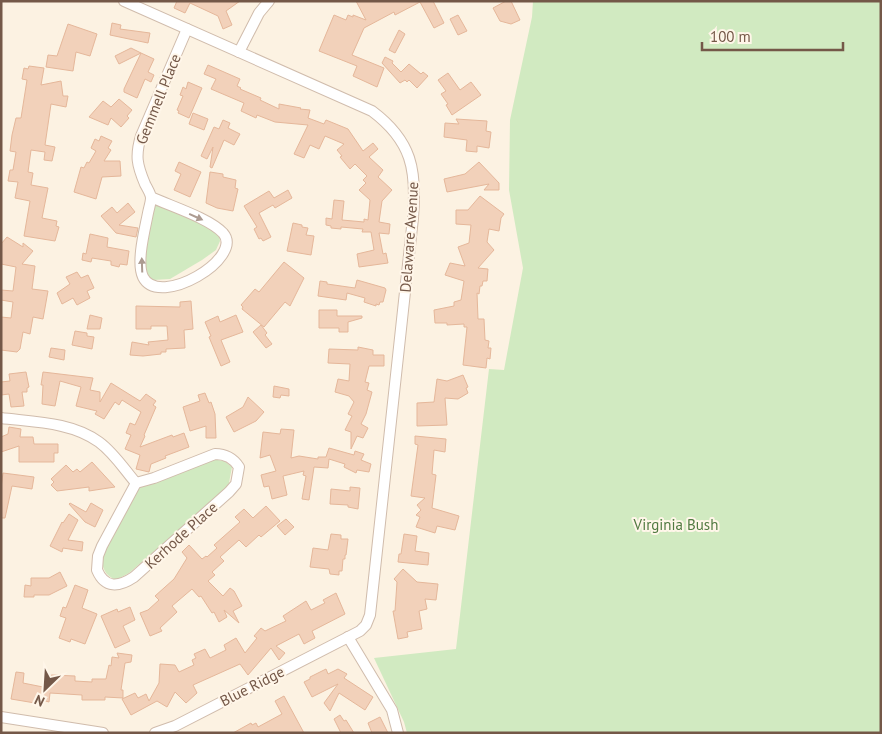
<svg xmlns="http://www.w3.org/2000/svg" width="882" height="734" font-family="'PT Sans',sans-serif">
<rect width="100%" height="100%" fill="#fcf2e2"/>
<g fill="#d1eac1">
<polygon points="533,1 881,1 881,733 407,733 404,722 374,658 456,649 489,369 504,370 523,268 509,190 510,120 532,17"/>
<polygon points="159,200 219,234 220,241 216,250 202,260 170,279 153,280 142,272 148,209"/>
<path d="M212,459l12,2 8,6 -4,21 -99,85 -13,7c-12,-5 -13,-12 -15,-23l37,-71z"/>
</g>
<g fill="#f2d1ba" stroke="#e5b79a">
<polygon points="177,1 240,1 226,11 232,25 223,29 218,16 190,3 185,13 174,8"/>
<polygon points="356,1 433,1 444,23 434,28 420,2 395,15 394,12 364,28 352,55 384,68 377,87 353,76 357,66 319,51 334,15 346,20 348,15 353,17 353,15 366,20"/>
<polygon points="506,1 511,1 520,20 511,24 500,21 493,8"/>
<polygon points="458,15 467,31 458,35 450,19"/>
<polygon points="112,23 121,25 120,29 150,33 148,43 110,35"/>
<polygon points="68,24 97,34 90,56 76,52 73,71 46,67 48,55 57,56"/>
<polygon points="399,30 405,34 395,53 389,50"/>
<polygon points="131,48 141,53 119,64 115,56"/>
<polygon points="141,53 154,59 148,72 154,75 151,82 145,79 137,98 124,92 124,89"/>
<polygon points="385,57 393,61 392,63 401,72 409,64 421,74 423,72 428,76 417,88 409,80 407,82 405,80 400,83 382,63"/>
<polygon points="208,65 240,79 237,86 241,88 240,89 261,98 260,100 279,109 279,104 301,108 300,109 310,110 308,118 324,124 326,120 348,129 363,151 373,143 378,149 369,157 383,170 378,177 392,190 382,201 379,222 390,224 389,234 379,233 383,254 386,253 388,263 359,267 357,254 374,250 371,232 362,232 363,229 341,227 341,229 331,228 331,226 326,225 326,218 332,219 334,200 344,201 342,220 364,222 364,219 368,220 370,200 359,190 366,183 363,180 367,176 355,164 350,169 340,157 342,156 337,150 344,144 325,136 319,149 310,145 304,158 294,154 308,125 275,122 257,115 256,118 241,111 244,103 211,89 216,79 204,74"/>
<polygon points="29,66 44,68 41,85 61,81 63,96 68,96 66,107 51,104 45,145 55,147 52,161 44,160 45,152 31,150 28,172 33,173 31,185 48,188 42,218 57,221 56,226 59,227 55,241 24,236 30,201 15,198 18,182 8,181 10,170 13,170 16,152 10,151 12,135 16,118 21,118 27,80 22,79 24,68 28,69"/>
<polygon points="448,73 460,90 471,82 481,95 452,115 446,105 448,104 441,94 446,91 438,80"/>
<polygon points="188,82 202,88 189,118 178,113 179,111 177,110 183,96 180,95 183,87 186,89"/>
<polygon points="119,99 132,110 127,116 129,118 121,127 111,118 108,125 89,117 103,101 111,107"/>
<polygon points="193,113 208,119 204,130 189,124"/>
<polygon points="456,119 487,121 486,131 491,132 489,148 477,146 477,152 466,151 467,140 444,137 445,123 459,124"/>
<polygon points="223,120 230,123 228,128 240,134 234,145 224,140 212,168 210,167 213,147 207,159 201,156 214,127 219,129"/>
<polygon points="101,136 112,141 108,148 111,150 104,161 120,161 121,176 102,177 96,199 74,192 81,167 84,168 87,162 89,163 96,151 91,148 95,139 99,141"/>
<polygon points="179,162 201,172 190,197 174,190 181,174 175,171"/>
<polygon points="479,162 499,183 499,190 484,190 489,184 447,192 444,179 465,174"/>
<polygon points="210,172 223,174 223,177 236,180 235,188 238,189 233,211 217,208 206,203"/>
<polygon points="288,190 292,198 275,208 273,205 259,213 271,237 263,241 261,238 259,239 254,229 257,227 244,206 269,191 274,198"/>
<polygon points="480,196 504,214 501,218 499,231 489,229 487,242 494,250 478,268 488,269 487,281 483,281 482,286 480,286 479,294 477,293 478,319 484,319 485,340 489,341 488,348 491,348 490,359 487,358 486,368 463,365 467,327 464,327 464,324 447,325 447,323 435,323 434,310 454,306 454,302 461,300 464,281 445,275 450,263 465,266 458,247 469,243 471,225 456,224 456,210 468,210"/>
<polygon points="128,203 135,212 119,225 138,228 136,237 116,233 101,216 112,207 117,213"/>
<polygon points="293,223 302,225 302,227 308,228 306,235 314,236 311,255 287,251"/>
<polygon points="90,234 108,238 107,247 129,251 127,265 120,264 119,267 111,265 111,261 92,258 91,262 82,260 83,253 86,254"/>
<polygon points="7,237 23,247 23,243 33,251 22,264 35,266 32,289 48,291 43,319 33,317 30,334 23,332 20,349 17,352 1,350 1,317 11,318 13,302 1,300 1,290 13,291 16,267 1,264 1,244"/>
<polygon points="284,262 304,278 290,306 285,302 264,327 242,309 243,307 241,305 255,289 259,292"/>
<polygon points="77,272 81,278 88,275 94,288 87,291 90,298 77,305 73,298 62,304 57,293 70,284 66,277"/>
<polygon points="357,280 385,288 386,290 383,302 380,302 379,305 376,304 376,306 364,302 365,298 347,293 346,300 318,296 320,281 327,282 327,284 355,288"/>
<polygon points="191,301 193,329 184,330 185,348 166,349 166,352 161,352 161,354 143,356 130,355 132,342 149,345 148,342 168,340 167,326 151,326 151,329 136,329 136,306 180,307 180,302"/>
<polygon points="319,310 337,310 337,316 362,316 362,318 348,322 348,332 339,332 339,328 319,328"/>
<polygon points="90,315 102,318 100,329 87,329"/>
<polygon points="236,315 243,332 221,340 230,362 221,366 209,337 211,336 205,322 218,316 220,322"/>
<polygon points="261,325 267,333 265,335 272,344 266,348 253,332"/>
<polygon points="75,331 87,333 87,336 94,337 92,349 72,345"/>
<polygon points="358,347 373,350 373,355 384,355 384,366 369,366 365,382 369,383 367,390 372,392 366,414 361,424 368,428 363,438 357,436 351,449 351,432 345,430 352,416 348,414 354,402 349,396 335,392 338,379 349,381 350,364 328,363 329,349 358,350"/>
<polygon points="51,348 65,350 64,360 49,357"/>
<polygon points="26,372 29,387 27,388 27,392 22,392 24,406 11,407 9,394 1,395 1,382 10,381 9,374"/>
<polygon points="43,372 93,378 90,390 100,392 100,402 111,383 140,401 146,394 156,401 153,405 156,407 144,435 145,436 140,447 172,435 173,437 184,433 189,447 165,456 166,458 151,464 149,472 136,469 140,455 125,449 131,435 126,433 130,423 135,425 141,412 122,400 119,405 115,402 104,419 95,414 97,411 76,406 81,387 60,381 55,406 42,404 43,385 41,385"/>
<polygon points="463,375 468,387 466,388 468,393 458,399 445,398 447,425 417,426 417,403 434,402 437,379 447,381"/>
<polygon points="274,386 289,389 289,396 281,395 280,398 273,397"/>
<polygon points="205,393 209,403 211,402 215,414 216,438 206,438 206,426 190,431 183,407 200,401 198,395"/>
<polygon points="248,397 264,412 256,421 234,432 226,417 243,407"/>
<polygon points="9,427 21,429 20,437 33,437 34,444 58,444 58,453 54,453 54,462 19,462 19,446 1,452 1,437 8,434"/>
<polygon points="281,429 294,430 291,458 299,456 318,459 318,457 326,457 329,448 354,455 355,451 364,454 361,460 371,464 369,472 357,470 356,473 344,467 345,464 329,459 328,468 314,467 309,500 302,499 306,476 303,475 304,471 283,476 287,495 272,499 269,486 264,487 261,475 276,471 270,455 260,458 263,432 280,434"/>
<polygon points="415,436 446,439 445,452 434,450 432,474 436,475 432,508 459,516 455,530 437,526 435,533 416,527 420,517 416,515 421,510 417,505 425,498 411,496 418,445 415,444"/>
<polygon points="92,462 115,487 89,491 89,487 57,491 51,485 54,482 51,479 66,465 73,472 77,469 80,472"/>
<polygon points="3,473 34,477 32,489 12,486 5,518 1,518 1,488"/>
<polygon points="350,487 360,488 358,509 348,507 348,505 330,504 331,489 350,491"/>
<polygon points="70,503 86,512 91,503 103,510 95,527 85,522 69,504"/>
<polygon points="266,506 280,521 261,537 259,535 246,547 239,540 220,557 224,561 212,572 215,575 208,581 223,596 230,588 234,591 242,606 233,611 239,623 224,610 227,617 219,622 214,612 212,613 201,596 199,597 192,589 172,606 177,612 160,628 162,631 150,636 140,613 148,610 159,600 155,596 174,579 187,558 182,552 189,545 202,559 206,556 207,557 217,548 214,545 240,522 235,517 244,509 253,518"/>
<polygon points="69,514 78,520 68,540 83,542 82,551 63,548 62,552 50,546 62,522 63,523"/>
<polygon points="286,519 294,527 285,535 277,526"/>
<polygon points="331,534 341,535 341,539 348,539 346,555 345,555 345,559 343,559 342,571 339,571 339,575 330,574 329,569 310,567 313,548 328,550"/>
<polygon points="404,534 417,536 415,551 429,553 428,565 398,562 399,554 401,554"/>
<polygon points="403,569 417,582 438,584 436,600 425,599 427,609 419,611 422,629 407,632 408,637 398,639 393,611 395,611 397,582 394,579"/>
<polygon points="60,572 67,586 49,595 34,595 34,597 24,597 25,585 31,586 31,578 49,578"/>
<polygon points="75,585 88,590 82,608 97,614 85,644 71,639 70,642 59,638 66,618 60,616 63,607 66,608"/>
<polygon points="336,593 345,614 312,631 315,638 304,644 299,634 276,646 285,653 279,660 271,648 248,675 240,664 193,685 197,693 186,703 175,692 167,707 157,701 131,715 122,699 135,693 138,698 146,694 149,701 159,683 160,664 175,665 179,672 194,665 192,660 196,658 194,654 205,649 210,658 226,650 224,645 236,638 245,653 257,638 254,636 261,628 265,631 286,621 283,616 306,601 311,610 325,603 323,600"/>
<polygon points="130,607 135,620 123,626 130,641 115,648 101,616 117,609 118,612"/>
<polygon points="117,653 132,655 131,662 125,663 121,690 123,690 123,698 105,697 105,700 82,700 82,695 50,693 49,702 42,700 41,704 11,699 16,672 24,673 23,683 48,688 48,676 52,675 75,676 75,681 92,682 92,679 106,679 109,665 111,666 112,657 119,658"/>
<polygon points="326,669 328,674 338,669 347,674 344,678 373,697 365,710 339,693 330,711 324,703 338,684 312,697 304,682 310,679 310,677"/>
<polygon points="284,696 304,733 233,733 251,723 252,725 256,723 258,727 282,714 275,701"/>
<polygon points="340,715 344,721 346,720 354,733 341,733 334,719"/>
<polygon points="380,717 388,733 372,733 368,723"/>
</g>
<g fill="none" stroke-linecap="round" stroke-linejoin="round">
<g stroke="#d0bcac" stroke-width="12">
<g id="minor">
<path d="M124,1l248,110c40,30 45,59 41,107l-43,397 -4,10 -6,6 -185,95 -20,7"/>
<polyline points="239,52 259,13 269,1"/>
<path d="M151,197c19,9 58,21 72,36 22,25 -64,76 -80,44 -7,-15 2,-48 5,-64 1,-5 3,-11 3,-15 0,-4 -4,-10 -6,-14 -8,-19 -10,-28 -4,-48l46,-107"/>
<path d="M1,418c33,4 71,4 98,24 15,11 25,27 37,41"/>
<path d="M215,454c11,0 18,4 24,13l-3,17 -7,8 -95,85c-15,10 -29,12 -37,-7l1,-14 4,-10 34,-63 18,-5z"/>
<polyline points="348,637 392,710 398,733"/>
<polyline points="1,717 103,733"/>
</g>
</g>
<use href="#minor" stroke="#fff" stroke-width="10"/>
</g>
<defs><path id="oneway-solid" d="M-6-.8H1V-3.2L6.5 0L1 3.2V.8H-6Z" transform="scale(1.25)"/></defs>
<g fill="#ac9b91">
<use href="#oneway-solid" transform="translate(196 217) rotate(24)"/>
<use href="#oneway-solid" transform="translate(142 265) rotate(-92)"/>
</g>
<g text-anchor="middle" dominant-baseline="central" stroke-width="4" stroke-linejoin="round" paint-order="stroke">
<g font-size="15" fill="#745848" stroke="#fff6e9">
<text transform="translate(158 99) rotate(-68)">Gemmell Place</text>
<text transform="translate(409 237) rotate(-86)">Delaware Avenue</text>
<text transform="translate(181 535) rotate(-42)">Kerhode Place</text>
<text transform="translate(252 686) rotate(-27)">Blue Ridge</text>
</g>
<g font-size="15" fill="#517a41" stroke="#fff6e9">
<text x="676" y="524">Virginia Bush</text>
</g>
</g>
<rect width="882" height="734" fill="none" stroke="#745848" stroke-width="5"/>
<g transform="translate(45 689) rotate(205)" stroke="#fff6e9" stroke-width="4" paint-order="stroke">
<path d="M0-4L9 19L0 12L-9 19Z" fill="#745848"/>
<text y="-8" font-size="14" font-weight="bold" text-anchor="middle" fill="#745848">N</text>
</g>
<path d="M702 42v8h141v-8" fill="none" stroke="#745848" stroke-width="2.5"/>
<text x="710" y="42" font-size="15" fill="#745848" stroke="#fff6e9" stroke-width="4" paint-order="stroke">100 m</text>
</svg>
